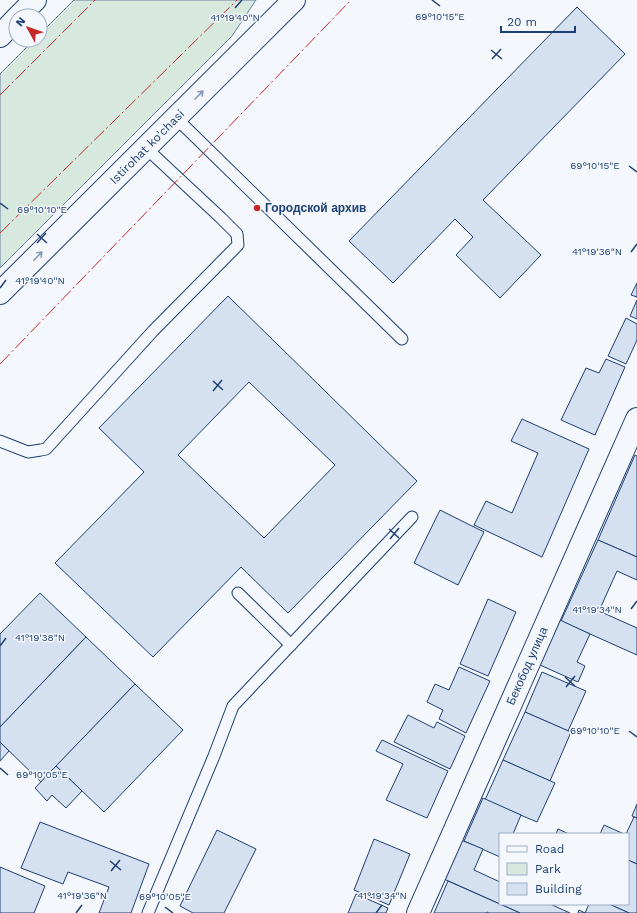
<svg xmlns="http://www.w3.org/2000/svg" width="637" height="913" font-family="'Work Sans',sans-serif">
<rect width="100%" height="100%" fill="#f4f7fb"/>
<polygon fill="#d7e8df" stroke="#687fa3" points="74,0 256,0 232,36 0,268 0,74 34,40 40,40 40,34"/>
<g fill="#d5e0f0" stroke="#1d3f73" fill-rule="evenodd">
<polygon points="577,7 625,54 483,200 541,255 500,298 456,255 473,237 455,219 393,283 349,241"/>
<polygon points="637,283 637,297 631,295"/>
<path d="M228,296l189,185 -129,132 -47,-46 -88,90 -98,-94 89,-91 -45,-44zM249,382l86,83 -71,73 -86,-83z"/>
<polygon points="637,300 637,319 630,316"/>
<polygon points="626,318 637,324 637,340 626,364 608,356"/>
<polygon points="606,359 625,367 595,435 561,420 586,368 599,373"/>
<polygon points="522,419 589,449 542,557 474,525 486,501 512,513 538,453 511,441"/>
<polygon points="635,455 637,456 637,557 598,540"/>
<polygon points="440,510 484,532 458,585 414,563"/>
<polygon points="598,540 637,557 637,580 617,571 599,611 637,628 637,655 561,621"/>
<polygon points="40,593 86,637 0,727 0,634"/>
<polygon points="488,599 516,612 488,676 460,664"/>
<polygon points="560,620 590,634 577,662 585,666 578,682 540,665"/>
<polygon points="86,637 135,684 41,782 0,742 0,727"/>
<polygon points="459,667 490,681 466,733 439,719 443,710 427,702 435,684 449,690"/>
<polygon points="542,672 586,691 568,731 525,712"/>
<polygon points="135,684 183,730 104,812 56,766"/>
<polygon points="525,712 571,732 550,781 503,760"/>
<polygon points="408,715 434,728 437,722 465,736 450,769 394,742"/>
<polygon points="382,740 448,771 427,818 386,800 403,764 376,751"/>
<polygon points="0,742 9,751 0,761"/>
<polygon points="503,760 555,783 537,822 485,800"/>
<polygon points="56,766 82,791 66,808 52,795 47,801 35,788"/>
<polygon points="483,798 521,815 513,834 500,834 500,857 464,841"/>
<polygon points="637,804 637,818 632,816"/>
<polygon points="634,817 637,818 637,864 628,860 628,834 626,834"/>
<polygon points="40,822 149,864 131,913 99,913 109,887 68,872 63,884 21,868"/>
<polygon points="604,825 624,834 600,834"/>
<polygon points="558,829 569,834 556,834"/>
<polygon points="217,830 256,849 224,913 193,913 180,906"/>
<polygon points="374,839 410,854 389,905 354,890"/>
<polygon points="461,840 483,849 474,870 500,882 500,904 550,904 570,913 520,913 444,879"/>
<polygon points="628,860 637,864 637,913 629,913 609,904 628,904"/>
<polygon points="0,867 45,886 34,913 0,913"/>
<polygon points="448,881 520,913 489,913 487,912 486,913 434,913"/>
<polygon points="356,894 388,908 386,913 348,913"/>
<polygon points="589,904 609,904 629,913 578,913 579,910 585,913"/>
</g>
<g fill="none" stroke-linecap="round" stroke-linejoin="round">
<g stroke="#1d3f73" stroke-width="13">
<g id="lane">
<polyline points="176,118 402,339"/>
<polyline points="0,441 28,452 41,450 46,449 153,331 238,245 237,234 221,218 146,148"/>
<polyline points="238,593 291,645"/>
<polyline points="148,913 214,756 233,706 412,517"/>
</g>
</g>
<g stroke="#1d3f73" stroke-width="24">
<polyline id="street" points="418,913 637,419"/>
</g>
<g stroke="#1d3f73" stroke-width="24">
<g id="secondary">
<polyline points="19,16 35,0"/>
<polyline points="0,36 16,19"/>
<polyline points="0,293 294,0"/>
</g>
</g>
<use href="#lane" stroke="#f4f7fb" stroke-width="11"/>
<use href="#street" stroke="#f4f7fb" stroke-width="22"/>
<use href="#secondary" stroke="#f4f7fb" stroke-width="22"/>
<g stroke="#c62828" stroke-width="1" stroke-dasharray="14 3 2 3" stroke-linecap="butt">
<polyline points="0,95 95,0"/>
<polyline points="0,233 237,0"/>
<polyline points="0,364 351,0"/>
</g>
</g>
<defs><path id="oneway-shaft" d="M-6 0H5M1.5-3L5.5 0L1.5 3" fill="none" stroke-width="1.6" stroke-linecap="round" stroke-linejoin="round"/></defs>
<g stroke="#889bb7">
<use href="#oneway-shaft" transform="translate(199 95) rotate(-45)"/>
<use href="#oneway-shaft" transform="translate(38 256) rotate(-45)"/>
</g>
<path fill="none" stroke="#1d3f73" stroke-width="1.5" d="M432,0l8,6M235,8l7,-8M491,50l11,9M492,59l9,-10M629,166l8,6M0,203l8,6M37,234l10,9M37,243l9,-10M631,252l6,-8M0,288l6,-8M213,381l10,9M213,391l9,-11M389,529l10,9M390,539l9,-11M631,609l6,-8M0,646l6,-8M565,677l10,9M566,687l9,-11M629,731l8,6M0,768l8,7M110,861l11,9M111,871l9,-11M165,907l8,6M76,913l6,-8M376,913l6,-8"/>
<circle fill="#c62828" stroke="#f4f7fb" stroke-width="1.5" cx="257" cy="208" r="4"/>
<g text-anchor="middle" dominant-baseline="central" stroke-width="3" stroke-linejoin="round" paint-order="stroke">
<g font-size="12" fill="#1d3f73" stroke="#f4f7fb">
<text transform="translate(147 147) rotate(-45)">Istirohat ko'chasi</text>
<text transform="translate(527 666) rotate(-66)">Бекобод улица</text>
</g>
<g font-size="12" font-weight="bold" fill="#1d3f73" stroke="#f4f7fb" text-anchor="start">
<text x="265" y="208">Городской архив</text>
</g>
</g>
<g font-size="10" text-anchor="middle" fill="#1d3f73" stroke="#f4f7fb" stroke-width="3" stroke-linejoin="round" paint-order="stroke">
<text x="440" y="20">69°10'15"E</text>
<text x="235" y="21">41°19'40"N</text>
<text x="595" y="169">69°10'15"E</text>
<text x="42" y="213">69°10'10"E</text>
<text x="597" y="255">41°19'36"N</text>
<text x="40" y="284">41°19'40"N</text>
<text x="597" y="613">41°19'34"N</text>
<text x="40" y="641">41°19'38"N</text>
<text x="595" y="734">69°10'10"E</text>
<text x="42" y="778">69°10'05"E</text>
<text x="82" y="899">41°19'36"N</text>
<text x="382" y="899">41°19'34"N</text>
<text x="165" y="900">69°10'05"E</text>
</g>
<rect x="499" y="833" width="130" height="72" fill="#f4f7fb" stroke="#9eadc5"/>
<rect x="507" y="846" width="20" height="6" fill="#f4f7fb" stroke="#9eadc5"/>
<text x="535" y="853" font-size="12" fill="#1d3f73">Road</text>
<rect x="507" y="863" width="20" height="12" fill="#d7e8df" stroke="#9eadc5"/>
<text x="535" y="873" font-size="12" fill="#1d3f73">Park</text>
<rect x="507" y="883" width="20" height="12" fill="#d5e0f0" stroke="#9eadc5"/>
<text x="535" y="893" font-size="12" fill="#1d3f73">Building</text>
<g transform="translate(28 28) rotate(310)"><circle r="19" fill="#f4f7fb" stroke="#9eadc5"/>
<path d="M0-3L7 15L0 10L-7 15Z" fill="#c62828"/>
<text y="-6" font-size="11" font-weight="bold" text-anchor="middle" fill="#1d3f73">N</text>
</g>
<path d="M501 26v6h74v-6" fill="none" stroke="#1d3f73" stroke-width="2"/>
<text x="507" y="26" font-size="12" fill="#1d3f73" stroke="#f4f7fb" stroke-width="3" paint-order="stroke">20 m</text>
</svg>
